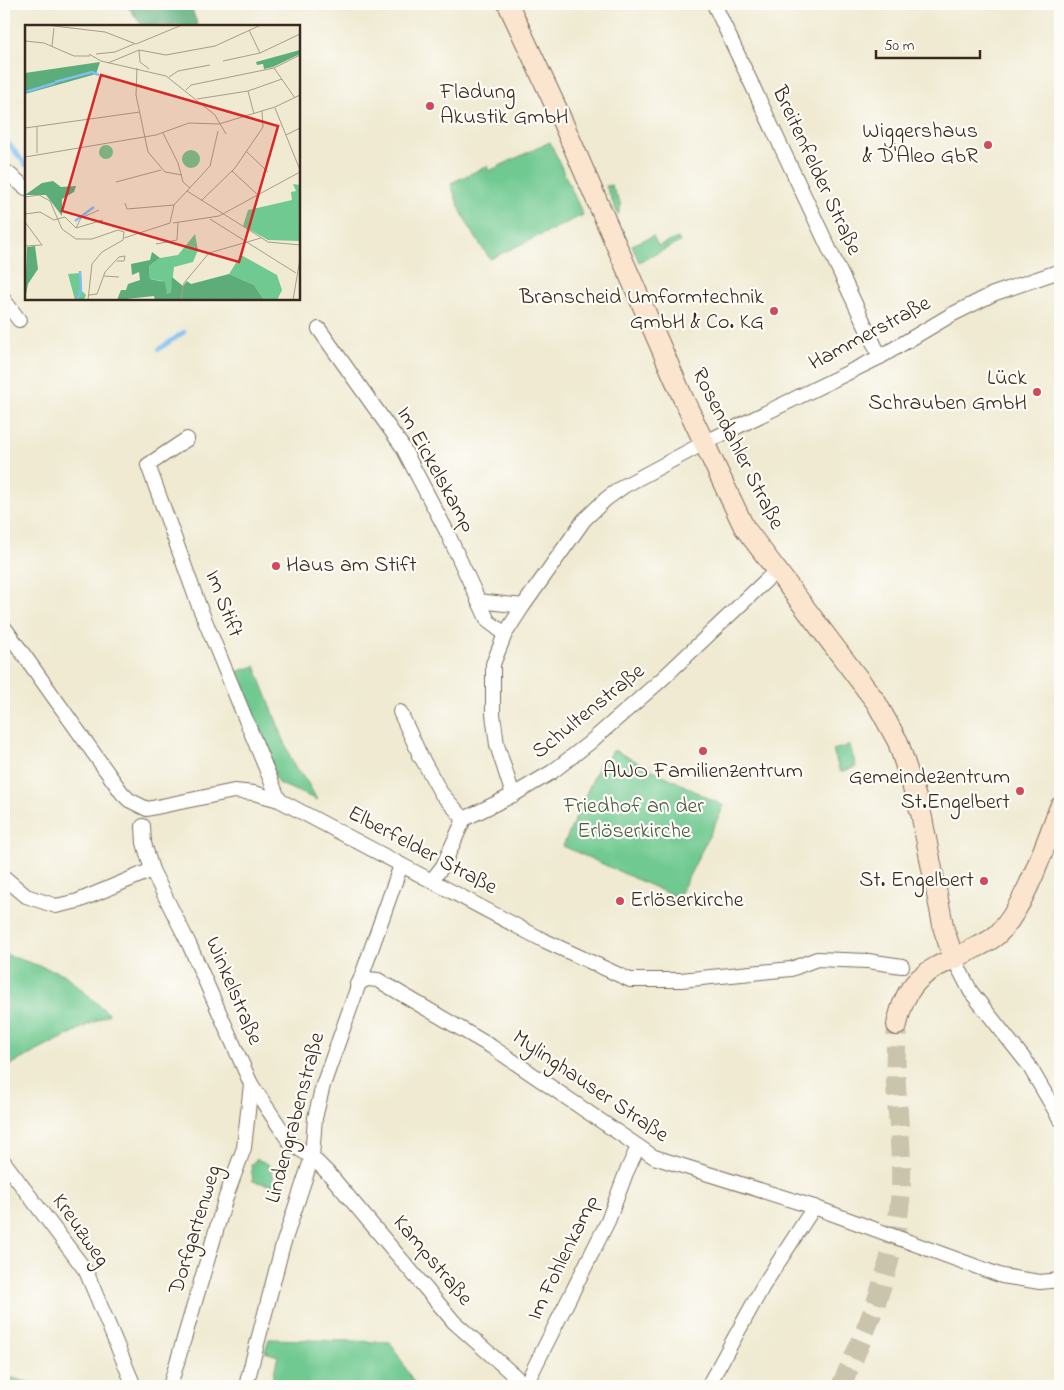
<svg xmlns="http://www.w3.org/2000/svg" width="1064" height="1390" font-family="'Indie Flower',sans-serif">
<rect width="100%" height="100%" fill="#fdfcf7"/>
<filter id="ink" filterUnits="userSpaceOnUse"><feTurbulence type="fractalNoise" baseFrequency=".02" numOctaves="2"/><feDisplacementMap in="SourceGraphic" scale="10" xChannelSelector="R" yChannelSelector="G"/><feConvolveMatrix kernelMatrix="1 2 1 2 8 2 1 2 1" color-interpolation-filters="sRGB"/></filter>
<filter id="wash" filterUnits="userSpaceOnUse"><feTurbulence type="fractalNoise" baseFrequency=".0096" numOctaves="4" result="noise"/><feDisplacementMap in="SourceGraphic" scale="20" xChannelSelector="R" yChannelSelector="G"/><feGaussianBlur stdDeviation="1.12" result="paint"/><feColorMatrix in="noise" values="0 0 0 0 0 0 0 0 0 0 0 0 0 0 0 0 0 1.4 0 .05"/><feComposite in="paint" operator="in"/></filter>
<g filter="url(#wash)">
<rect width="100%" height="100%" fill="#efead1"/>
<g fill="#70c990" stroke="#567a57">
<path d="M550,142l33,73 -93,44c-16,-23 -32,-48 -39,-76l36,-17 2,5z"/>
<polygon points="611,185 621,205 618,215 606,186"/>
<polygon points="653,236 658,246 678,238 680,242 639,262 632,245"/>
<polygon points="255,666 294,766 308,783 317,800 278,783 233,673"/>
<polygon points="850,745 856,767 840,772 833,750"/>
<polygon points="614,750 724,806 678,898 563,846 602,758 606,760"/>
<polygon points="4,954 64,974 109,1014 4,1068"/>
<polygon points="257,1159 268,1164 278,1187 253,1181 251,1164"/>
<polygon points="269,1339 390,1342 416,1386 271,1386 278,1356 265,1352"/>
<polygon points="4,1376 44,1386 4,1386"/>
</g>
<polygon fill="#5cad7a" stroke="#4c6c4c" points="126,4 190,4 198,26 142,26"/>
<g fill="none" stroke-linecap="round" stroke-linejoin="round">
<g stroke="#7fbdf3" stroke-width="4.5">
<polyline points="4,138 26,165"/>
<polyline points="159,349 184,332"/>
</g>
</g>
</g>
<g filter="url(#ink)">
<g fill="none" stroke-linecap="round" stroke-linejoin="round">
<path stroke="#cbc4ad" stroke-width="20" stroke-dasharray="20 10" stroke-linecap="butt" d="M841,1386c29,-63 56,-128 60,-198 1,-35 -3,-69 -5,-103 -1,-20 0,-40 1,-60"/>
<g stroke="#7a6d5d" stroke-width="16">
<g id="minor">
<polyline points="714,4 880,357"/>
<polyline points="4,170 26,188"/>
<polyline points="4,300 19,320"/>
<polyline points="319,329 402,446 446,530 488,621 505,634"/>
<polyline points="187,439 148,465 199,606 279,800"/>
<polyline points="478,601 523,606"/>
<polyline points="4,627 122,793 129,800 147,809 234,791 254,793 279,800 543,940 630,980 681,980 791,969 817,959 868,961 902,966"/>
<polyline points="400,712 420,755"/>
<polyline points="419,756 420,755 441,793 464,819"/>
<polyline points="513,795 497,745 493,714 493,664 505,634 523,606 584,520 606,499 624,486 704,443 880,357 951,315 993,294 1060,271"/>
<polyline points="143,826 144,843 152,870 189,944 251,1084 291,1144 312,1157 330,1175 454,1322 526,1386"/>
<polyline points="4,877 26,896 56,906 78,901 152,870"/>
<polyline points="432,880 443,866 464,819 513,795 552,772 588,744 661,680 777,570"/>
<polyline points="954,959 971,992 1028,1064 1060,1119"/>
<polyline points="357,984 367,979 378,980 405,996 492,1047 654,1157 814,1207 1002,1276 1040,1282 1060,1280"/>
<polyline points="4,1162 86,1271 134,1386"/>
<polyline points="170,1386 226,1197 244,1148 251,1084"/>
<polyline points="246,1386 282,1248 312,1157 315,1118 323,1085 401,865"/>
<polyline points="525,1386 608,1221 626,1173 638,1147"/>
<polyline points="708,1386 763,1286 814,1207"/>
</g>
</g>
<g stroke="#7a6d5d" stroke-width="22">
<g id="secondary">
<polyline points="508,4 556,107 683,398 744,527 876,702 898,742 921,813 944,930 954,959"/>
<path d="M897,1025c10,-52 35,-55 76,-76 9,-4 19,-9 26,-16 27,-28 46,-89 61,-126"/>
</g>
</g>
<use href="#minor" stroke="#fff" stroke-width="14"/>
<use href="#secondary" stroke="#fce5cf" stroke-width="20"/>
</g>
</g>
<g fill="#d1495b" stroke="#fdfcf7" stroke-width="2">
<circle cx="430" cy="106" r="5"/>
<circle cx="988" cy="145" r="5"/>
<circle cx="774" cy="311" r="5"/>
<circle cx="1037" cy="392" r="5"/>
<circle cx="276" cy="566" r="5"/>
<circle cx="703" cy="751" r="5"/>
<circle cx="1020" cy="791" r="5"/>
<circle cx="984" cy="881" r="5"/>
<circle cx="620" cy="901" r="5"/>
</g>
<g text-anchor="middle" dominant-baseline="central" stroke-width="4.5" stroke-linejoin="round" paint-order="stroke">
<g font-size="22" fill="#3b2a1e" stroke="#fdfcf7" text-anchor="end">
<text x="440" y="93" text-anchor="start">Fladung<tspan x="440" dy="25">Akustik GmbH</tspan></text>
<text x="978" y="132">Wiggershaus<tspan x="978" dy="25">&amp; D'Aleo GbR</tspan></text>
<text x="764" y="298">Branscheid Umformtechnik<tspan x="764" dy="25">GmbH &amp; Co. KG</tspan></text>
<text x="1027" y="379">Lück<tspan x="1027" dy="25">Schrauben GmbH</tspan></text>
<text x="286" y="566" text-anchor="start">Haus am Stift</text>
<text x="703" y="772" text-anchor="middle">AWO Familienzentrum</text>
<text x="1010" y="778">Gemeindezentrum<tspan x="1010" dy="25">St.Engelbert</tspan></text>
<text x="974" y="881">St. Engelbert</text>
<text x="630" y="901" text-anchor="start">Erlöserkirche</text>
</g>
<g font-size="22" fill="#3b2a1e" stroke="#fdfcf7">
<text transform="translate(816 171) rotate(65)">Breitenfelder Straße</text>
<text transform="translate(870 334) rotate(-28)">Hammerstraße</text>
<text transform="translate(737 449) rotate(63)">Rosendahler Straße</text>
<text transform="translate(435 470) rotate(61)">Im Eickelskamp</text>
<text transform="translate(223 604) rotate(69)">Im Stift</text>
<text transform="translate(589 712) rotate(-39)">Schultenstraße</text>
<text transform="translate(422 851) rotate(28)">Elberfelder Straße</text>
<text transform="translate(233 991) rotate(67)">Winkelstraße</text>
<text transform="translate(590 1087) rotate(34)">Mylinghauser Straße</text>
<text transform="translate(296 1118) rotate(-75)">Lindengrabenstraße</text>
<text transform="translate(196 1230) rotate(-73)">Dorfgartenweg</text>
<text transform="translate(80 1231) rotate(55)">Kreuzweg</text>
<text transform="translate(564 1258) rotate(-64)">Im Fohlenkamp</text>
<text transform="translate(432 1261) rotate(50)">Kampstraße</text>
</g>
<g font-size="22" fill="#4b5a40" stroke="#fdfcf7">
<text x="634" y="807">Friedhof an der<tspan x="634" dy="25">Erlöserkirche</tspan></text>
</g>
</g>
<g transform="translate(25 25)">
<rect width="275" height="275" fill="#efead1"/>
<path d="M74 127a7 7 0 1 1 14 0a7 7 0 1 1-14 0ZM157 134a9 9 0 1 1 18 0a9 9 0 1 1-18 0ZM268,159l7,1v56l-32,-1 -25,-14 5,-16 44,-10 -1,-8 5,-1zM170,209l3,16 -5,12 -19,5 -3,25 -4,2 -5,-13 -12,-2 -1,-13 11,-8 18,-3zM216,230l36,20 5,15 -5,10h-13l-10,-15 -25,-11zM56,248l1,18 4,4 -2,5h-9l-7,-26z" fill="#70c990"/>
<path d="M275,25v4l-27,13 -9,2 -1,-5 -6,1 -1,-3zM75,37l-4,12 -71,20v-21zM28,156l8,6 15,-1 -2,6 -12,7v17l-16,-21h-21l17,-12zM10,221l3,23 -10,15 -3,16 2,-53zM127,227l8,6 -11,8 1,13 15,3 2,12 4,-2 1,-15 11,9 4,-5 4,3 38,-10 25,11 10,15h-109l-1,-4 -37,4 4,-10h5l2,-6 12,-4 -1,-8 -7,3 -1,-11 19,-4z" fill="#5cad7a"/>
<path fill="none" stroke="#7fbdf3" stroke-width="2.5" d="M30,57l37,-10 7,3M0,67l30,-9M50,196l19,-14M53,274l3,-10 -1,-18"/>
<path fill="none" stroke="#a79d89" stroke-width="1" d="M21,0l59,7 31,12 46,-19M224,5l11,23M0,16l19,2 30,13h16M27,21l2,-18M114,25l1,12 9,7M64,29l12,7 65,15 49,39 11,19M71,29l19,-2 19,-8M198,36l37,-8 40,-19M83,38l31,-13 27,5 49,-9 46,-21M112,43l-1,27 12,57 17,20 17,3M249,43l21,30M144,52l9,-6 32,-6M161,65l5,-5 83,-17 26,-13M223,66l6,23M172,74l51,-8 34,-12M250,83l25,62M194,99l56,-17 25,-12M0,103l115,-16M138,108l15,30 5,19 7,6M261,110l14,-7M221,126l22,21M12,128v-26M0,132l131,-22 33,-12 30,1M207,146l26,24M91,157l45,-12M162,166l81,51 32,3M0,172l14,-2 11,6 12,28 14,10h16l26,-9 6,2 -1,8 -21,12 -10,12 -4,36M176,176l34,-33 28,-41 -1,-16M100,178l2,6 47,-4M0,189l15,-2 14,8 11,-3 11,11 27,-8M185,194l86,54M0,197l17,23 -17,1M148,198l46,-7 81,-44M51,203l5,-10 18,-8M99,213l46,-15 4,-18 36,-39 8,-35M131,219l21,-4 1,-17M79,251l15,1M64,270l8,-1 8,-22 14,-15 6,-1 -1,5h-7M156,275l3,-17 25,-30 52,-15M268,275l7,-41"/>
<path fill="#d62828" fill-opacity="0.15" stroke="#d62828" stroke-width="2.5" d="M76,50l177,51 -39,136 -177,-51z"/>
<rect width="275" height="275" fill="none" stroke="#3b2a1e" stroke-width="2.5"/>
</g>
<rect width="1064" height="1390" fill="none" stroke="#fdfcf7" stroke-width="20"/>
<path d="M876 50v8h104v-8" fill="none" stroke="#3b2a1e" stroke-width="2.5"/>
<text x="884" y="50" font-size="15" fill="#3b2a1e" stroke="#fdfcf7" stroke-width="4" paint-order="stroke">50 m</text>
</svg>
